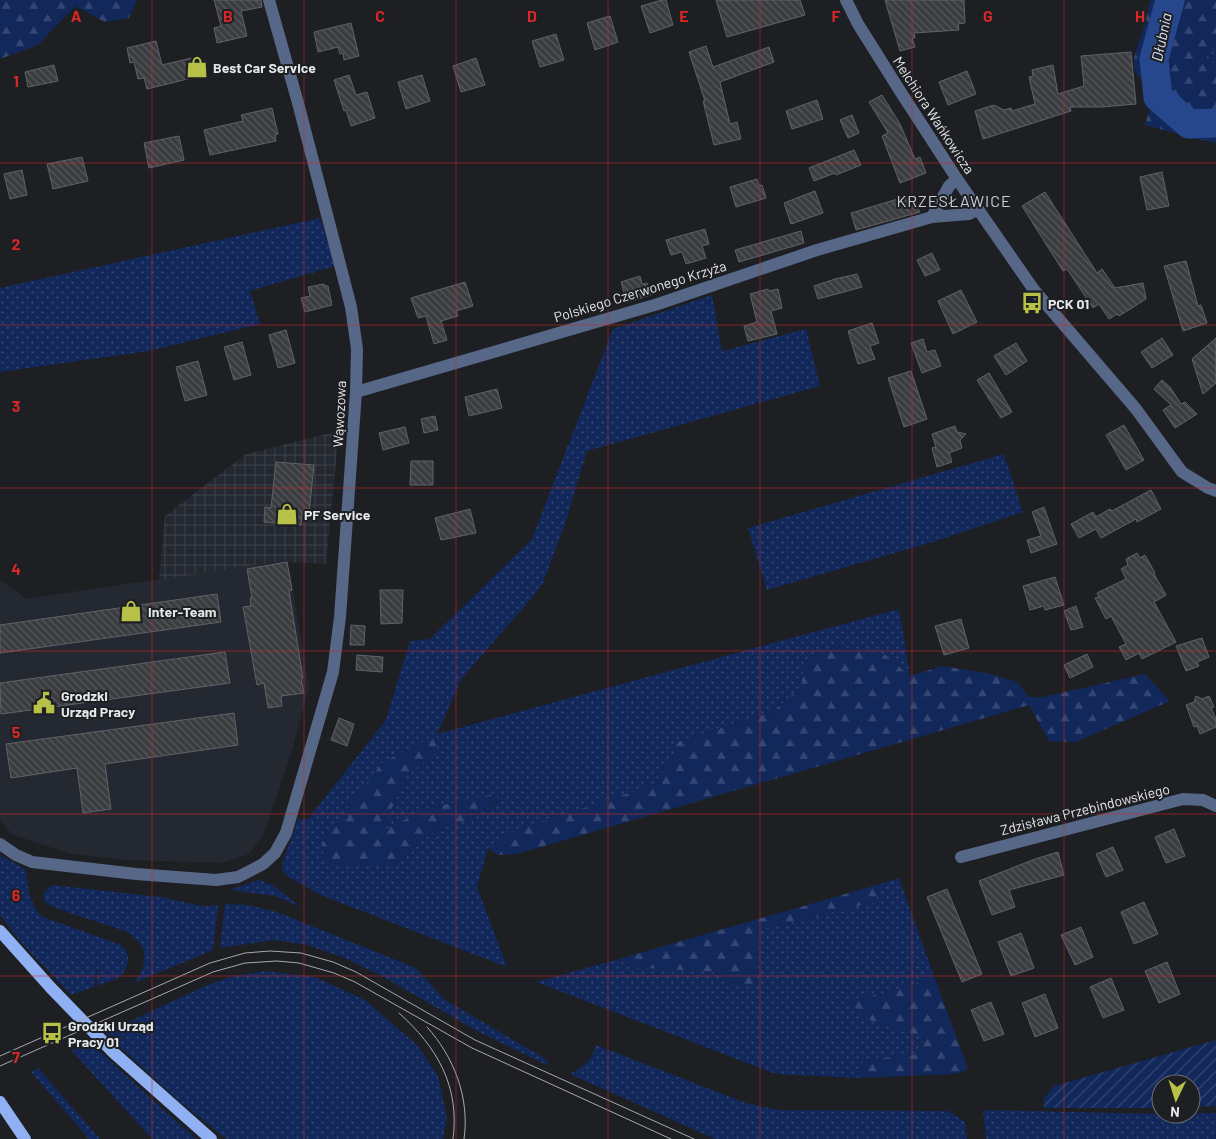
<svg xmlns="http://www.w3.org/2000/svg" width="1216" height="1139" font-family="Barlow,sans-serif">
<defs>
<pattern id="industrial-grid" width="8" height="8" patternUnits="userSpaceOnUse" patternTransform="scale(1.25)"><rect width="8" height="8" fill="#242831"/><path d="M0 4h8M4 0v8" fill="none" stroke="#393d45"/></pattern>
<pattern id="grass-dots" width="8" height="8" patternUnits="userSpaceOnUse" patternTransform="scale(1.25)"><rect width="8" height="8" fill="#12285b"/><path d="M2 2h.1M6 6h.1" fill="none" stroke="#344773" stroke-width="1.8" stroke-linecap="round"/></pattern>
<pattern id="forest-firs" width="22" height="20" patternUnits="userSpaceOnUse" patternTransform="scale(1.25)"><rect width="22" height="20" fill="#12285b"/><path d="M5 1l3.5 6h-7zM16 11l3.5 6h-7z" fill="#344773"/></pattern>
<pattern id="garden-furrows" width="10" height="10" patternUnits="userSpaceOnUse" patternTransform="scale(1.25)"><rect width="10" height="10" fill="#12285b"/><path d="M-1 1l2-2M0 10L10 0M9 11l2-2" fill="none" stroke="#344773"/></pattern>
<pattern id="building-back-hatch" width="6" height="6" patternUnits="userSpaceOnUse" patternTransform="scale(1.25)"><rect width="6" height="6" fill="#3a3c40"/><path d="M-1 5l2 2M0 0l6 6M5-1l2 2" fill="none" stroke="#56585c"/></pattern>
</defs>
<rect width="100%" height="100%" fill="#1d1f23"/>
<polygon fill="#242831" points="288,560 309,687 293,747 264,834 249,854 222,863 126,860 71,854 13,835 0,821 0,580 19,593 25,599"/>
<polygon fill="url(#industrial-grid)" points="339,431 326,564 288,562 288,560 159,580 165,516 246,454"/>
<g fill="url(#grass-dots)" fill-rule="evenodd">
<polygon points="1216,39 1216,65 1205,58"/>
<polygon points="320,218 335,266 250,291 260,324 149,351 0,372 0,288"/>
<path d="M712,295l10,56 84,-22 14,57 -233,65 -22,73 -22,59 -12,16 -69,79 -25,56 462,-125 11,67 -27,-22 -46,-8 -32,12 -4,29 -27,24 -97,31 -4,16 -19,27 -166,63 -11,39 30,80 -184,-71 -33,-18 -7,-6 -1,-7 16,-46h10l78,-99 24,-79 20,-2 102,-100 81,-210zM436,735l1,16 -31,25 -25,56 82,-30 32,-8 4,7 -27,17 -45,17 -20,21 -12,8 -31,1 -37,-2z"/>
<polygon points="1004,454 1023,512 933,542 767,590 748,528"/>
<path d="M0,855l25,14c4,17 3,36 18,48l78,28c11,9 9,26 -5,34 -5,3 -13,4 -19,7v-19l-3,20 -23,8 -52,-55 -19,-25z"/>
<polygon points="899,878 933,973 912,986 848,1002 873,1022 926,1036 914,1055 863,1060 857,1078 776,1074 536,982 619,959 630,967 715,972 733,985 757,985 758,930 875,902 880,884"/>
<polygon points="259,880 272,885 301,907 275,896 230,890"/>
<path d="M52,885l108,12 42,9 16,-1 -5,45 -79,33c11,-13 16,-32 1,-45 -8,-8 -21,-10 -31,-14 -19,-6 -37,-12 -55,-19l-5,-4v-9z"/>
<polygon points="225,904 248,905 277,912 416,968 444,999 547,1060 549,1066 477,1031 387,979 345,958 307,945 274,940 220,948"/>
<polygon points="265,971 315,977 365,1000 417,1045 438,1076 447,1118 443,1139 226,1139 172,1095 105,1033 123,1024 139,1032 126,1023 205,986 233,976"/>
<polygon points="89,1042 196,1139 152,1139 71,1050"/>
<path d="M596,1045l150,58 32,7 170,1 17,11 2,17h-252l-145,-65c15,-8 21,-12 26,-29z"/>
<polygon points="38,1068 100,1139 89,1139 31,1072"/>
<polygon points="983,1110 1161,1114 1216,1113 1216,1139 986,1139"/>
</g>
<g fill="url(#forest-firs)">
<polygon points="0,0 137,0 129,18 105,22 75,6 38,45 0,59"/>
<path d="M1151,0h65v39l-11,19 11,7v78l-19,-4 -52,-14c3,-12 11,-26 4,-38 -6,-9 -14,-10 -15,-22 -1,-13 7,-26 10,-38 3,-9 3,-18 7,-27z"/>
<polygon points="837,646 884,654 910,676 942,666 986,673 1017,682 1029,697 1043,697 1145,674 1170,701 1076,742 1049,741 1029,705 517,854 498,855 488,848 506,834 653,785 673,758 677,742 774,711 801,687 805,658"/>
<polygon points="436,735 437,751 406,776 382,831 428,808 495,794 499,800 472,818 427,835 407,856 395,864 364,865 327,863 321,846 330,831 383,762"/>
<polygon points="880,884 875,902 758,930 757,986 733,985 715,972 630,967 619,959"/>
<polygon points="933,973 967,1066 967,1070 955,1074 857,1078 863,1060 914,1055 926,1037 873,1022 848,1002 912,986"/>
</g>
<polygon fill="url(#garden-furrows)" points="1216,1040 1216,1106 1191,1107 1191,1084 1161,1084 1161,1108 1044,1108 1044,1098 1054,1086"/>
<g fill="none" stroke-linecap="round" stroke-linejoin="round">
<polyline stroke="#27478c" stroke-width="29" points="1170,0 1154,59 1158,97 1189,124 1216,123"/>
</g>
<g fill="url(#building-back-hatch)" stroke="#5f6267">
<polygon points="214,0 261,0 262,7 241,11 247,36 217,43 214,28 221,26"/>
<polygon points="662,0 666,0 673,25 650,33 641,6"/>
<polygon points="716,0 800,0 805,15 727,37"/>
<polygon points="885,0 964,0 965,23 958,24 959,30 914,33 915,38 912,38 915,47 900,51"/>
<polygon points="610,16 618,42 595,50 587,23"/>
<polygon points="351,23 359,56 344,60 343,53 340,54 338,47 318,52 314,32"/>
<polygon points="556,34 564,60 540,67 532,41"/>
<polygon points="156,41 162,65 200,56 204,75 147,89 144,78 138,79 134,62 130,63 127,48"/>
<polygon points="706,46 713,67 769,47 774,62 720,82 730,124 737,122 741,139 714,145 703,101 705,101 689,52"/>
<polygon points="1131,52 1136,104 1102,107 1070,107 1071,111 983,139 975,111 994,105 1004,110 1011,108 1012,111 1035,104 1029,77 1033,76 1032,70 1053,65 1058,94 1084,86 1081,56"/>
<polygon points="476,58 485,85 461,92 453,66"/>
<polygon points="54,65 58,81 28,87 25,72"/>
<polygon points="967,71 976,94 948,105 939,82"/>
<polygon points="349,75 356,95 367,92 375,118 351,126 346,110 344,111 334,80"/>
<polygon points="422,75 430,101 406,109 398,82"/>
<polygon points="882,95 900,124 915,159 920,157 926,173 900,183 882,136 888,133 869,102"/>
<polygon points="817,100 823,119 792,129 786,111"/>
<polygon points="272,108 278,134 275,135 276,141 210,155 204,130 243,121 241,115"/>
<polygon points="852,115 859,133 848,138 840,120"/>
<polygon points="179,136 184,160 149,168 144,143"/>
<polygon points="854,150 861,165 836,175 835,173 814,181 809,168"/>
<polygon points="82,157 88,181 53,189 47,164"/>
<polygon points="22,170 27,195 10,199 4,174"/>
<polygon points="1162,172 1169,206 1147,210 1140,177"/>
<polygon points="757,179 759,186 762,185 766,198 736,207 730,187"/>
<polygon points="815,191 823,213 791,224 784,203"/>
<polygon points="1045,192 1097,273 1102,269 1115,288 1143,283 1146,299 1119,316 1117,314 1109,319 1099,304 1093,308 1067,269 1063,271 1022,206"/>
<polygon points="911,195 920,212 856,230 851,213"/>
<polygon points="705,229 709,244 702,246 706,258 686,264 682,252 671,255 666,240"/>
<polygon points="801,231 804,243 739,262 735,250"/>
<polygon points="932,253 940,270 925,276 917,260"/>
<polygon points="1186,261 1198,306 1201,305 1207,323 1183,331 1164,266"/>
<polygon points="857,274 862,287 818,299 814,286 835,279"/>
<polygon points="640,276 642,284 647,283 651,295 627,302 621,282"/>
<polygon points="465,282 473,306 456,311 458,316 441,321 447,340 434,344 426,316 418,318 411,298"/>
<polygon points="324,284 325,286 328,286 332,305 305,312 301,298 310,296 308,287"/>
<polygon points="768,289 769,291 778,289 782,308 771,311 777,334 748,341 744,326 757,322 750,294"/>
<polygon points="961,290 977,322 953,334 938,301"/>
<polygon points="872,323 879,343 870,346 875,359 858,364 848,331"/>
<polygon points="286,330 295,363 278,368 269,335"/>
<polygon points="1162,338 1173,355 1152,368 1141,352"/>
<polygon points="1216,338 1216,383 1203,394 1192,359"/>
<polygon points="923,339 927,352 935,350 941,366 922,373 911,343"/>
<polygon points="242,342 251,375 234,380 224,347"/>
<polygon points="1016,343 1027,361 1006,375 994,356"/>
<polygon points="198,361 207,395 185,401 176,367"/>
<polygon points="911,371 927,419 904,427 888,378"/>
<polygon points="989,373 1012,412 1001,418 977,380"/>
<polygon points="1162,380 1170,387 1181,404 1185,402 1197,414 1175,428 1163,410 1171,405 1154,389"/>
<polygon points="497,389 502,408 469,416 465,397"/>
<polygon points="435,416 438,430 424,433 421,419"/>
<polygon points="1124,425 1144,460 1126,470 1106,435"/>
<polygon points="955,426 957,432 966,434 960,440 962,448 949,453 952,462 937,467 932,448 936,447 932,434"/>
<polygon points="405,427 409,443 383,450 379,433"/>
<polygon points="411,461 433,461 433,485 410,485"/>
<polygon points="276,462 314,465 309,513 302,512 301,525 264,522 265,507 271,508"/>
<polygon points="1151,490 1161,509 1137,522 1136,519 1101,538 1096,529 1079,538 1071,524 1093,512 1096,517 1110,509 1112,511"/>
<polygon points="1044,507 1057,544 1031,553 1027,540 1041,536 1032,512"/>
<polygon points="470,509 476,533 441,540 435,518"/>
<polygon points="1137,553 1140,558 1145,555 1155,573 1154,574 1166,595 1154,602 1176,642 1142,659 1139,653 1126,660 1119,647 1126,644 1111,616 1106,619 1095,598 1099,597 1097,593 1126,579 1121,569 1128,565 1126,559"/>
<polygon points="287,562 292,590 289,591 303,678 301,679 304,693 281,696 282,706 268,708 264,683 257,685 243,607 251,606 250,598 252,598 247,569"/>
<polygon points="1055,577 1064,605 1045,610 1044,606 1030,610 1023,586"/>
<polygon points="380,590 403,590 402,623 381,624"/>
<polygon points="217,594 221,622 0,653 0,625"/>
<polygon points="1076,606 1083,627 1071,630 1064,611"/>
<polygon points="961,619 969,648 944,655 935,626"/>
<polygon points="351,625 365,626 364,645 350,645"/>
<polygon points="1202,638 1209,657 1197,662 1199,666 1186,671 1176,646"/>
<polygon points="225,652 230,683 1,714 0,683"/>
<polygon points="1087,654 1093,667 1070,678 1064,665"/>
<polygon points="357,655 383,657 382,672 356,670"/>
<polygon points="1196,696 1202,699 1209,696 1214,707 1211,708 1216,719 1216,727 1200,734 1197,726 1194,727 1186,705 1194,702"/>
<polygon points="234,713 238,745 105,764 111,809 83,813 77,768 11,778 6,744"/>
<polygon points="339,718 354,724 347,746 331,740"/>
<polygon points="1174,829 1185,856 1166,863 1155,837"/>
<polygon points="1113,847 1123,870 1106,877 1096,854"/>
<polygon points="1058,852 1064,875 1009,890 1015,907 992,915 979,881 1035,859"/>
<polygon points="947,889 982,974 962,982 927,897"/>
<polygon points="1144,902 1158,934 1134,944 1121,912"/>
<polygon points="1081,927 1093,957 1075,965 1061,935"/>
<polygon points="1021,933 1034,968 1011,976 998,942"/>
<polygon points="1167,962 1180,994 1159,1003 1145,971"/>
<polygon points="1111,978 1124,1010 1103,1018 1090,987"/>
<polygon points="1045,994 1058,1028 1035,1037 1022,1003"/>
<polygon points="991,1002 1004,1034 984,1041 971,1010"/>
</g>
<g fill="none" stroke-linecap="round" stroke-linejoin="round">
<g stroke="#576787" stroke-width="12">
<polyline points="846,0 858,24 900,91 957,179 1034,290 1136,409 1182,472 1208,488 1216,491"/>
<polyline points="932,217 949,186 957,179"/>
<polyline points="356,392 658,304 817,250 932,217 969,214 978,209"/>
<polyline points="0,844 16,855 32,862 136,874 216,880 238,877 263,864 275,853 286,833 333,672 340,617 356,392 357,349 351,307 298,103 269,0"/>
<polyline points="961,857 1183,799 1203,800 1216,806"/>
</g>
<g stroke="#8fb1f3" stroke-width="12">
<polyline points="0,931 51,988 114,1053 211,1139"/>
<polyline points="0,1102 25,1139"/>
</g>
<g stroke="#a8a9ac" stroke-width="1">
<path d="M399,1013c38,34 61,73 54,126"/>
<path d="M427,1027c27,30 43,71 37,112"/>
<polyline points="0,1056 210,963 245,953 270,951 301,953 333,962 356,972 475,1040 694,1139"/>
<polyline points="0,1066 213,972 245,963 277,961 299,963 334,973 355,982 472,1048 671,1139"/>
</g>
</g>
<path fill="none" stroke="#d62828" stroke-width="1" stroke-opacity="0.55" d="M152,0v1139M304,0v1139M456,0v1139M608,0v1139M760,0v1139M912,0v1139M1064,0v1139M0,163h1216M0,325h1216M0,488h1216M0,651h1216M0,814h1216M0,976h1216"/>
<defs>
<g id="shop-bare" transform="scale(1.725)"><path d="M-5-2.5h2.3a2.7 3.5 0 0 1 5.4 0H5L5.5 6h-11ZM-1.5-2.5h3a1.5 2.3 0 0 0-3 0Z" fill="#b7c147" stroke="#1d1f23" stroke-width="2.5" paint-order="stroke"/></g>
<g id="bus-bare" transform="scale(1.725)"><path d="M-5-6H5V4H4V6H2V4H-2V6H-4V4H-5ZM-3.5-4V0h7V-4ZM-3.5 1.2v1.5H-2V1.2ZM2 1.2v1.5H3.5V1.2Z" fill="#b7c147" stroke="#1d1f23" stroke-width="2.5" paint-order="stroke"/></g>
<g id="civic-bare" transform="scale(1.725)"><path d="M-.6-6.5H3V-4.5H.6V-3L4-1V1h2V6H-6V1h2V-1L-.6-3ZM-1.2 2.5V6h2.4V2.5Z" fill="#b7c147" stroke="#1d1f23" stroke-width="2.5" paint-order="stroke"/></g>
</defs>
<g fill-rule="evenodd">
<use href="#shop-bare" x="197" y="67"/>
<use href="#bus-bare" x="1032" y="303"/>
<use href="#shop-bare" x="287" y="514"/>
<use href="#shop-bare" x="131" y="611"/>
<use href="#civic-bare" x="44" y="703"/>
<use href="#bus-bare" x="52" y="1033"/>
</g>
<g text-anchor="middle" dominant-baseline="central" stroke-width="4" stroke-linejoin="round" paint-order="stroke">
<g font-size="14" font-weight="bold" fill="#e6e7ea" stroke="#1d1f23" text-anchor="start">
<text x="213" y="67">Best Car Service</text>
<text x="1048" y="303">PCK 01</text>
<text x="304" y="514">PF Service</text>
<text x="148" y="611">Inter-Team</text>
<text x="61" y="695">Grodzki<tspan x="61" dy="16">Urząd Pracy</tspan></text>
<text x="68" y="1025">Grodzki Urząd<tspan x="68" dy="16">Pracy 01</tspan></text>
</g>
<g font-size="14" fill="#e6e7ea" stroke="#1d1f23">
<text transform="translate(934 115) rotate(57)">Melchiora Wańkowicza</text>
<text transform="translate(640 291) rotate(-17)">Polskiego Czerwonego Krzyża</text>
<text transform="translate(339 414) rotate(-87)">Wąwozowa</text>
<text transform="translate(1085 809) rotate(-14)">Zdzisława Przebindowskiego</text>
</g>
<g font-size="15" font-style="italic" fill="#d7e1f6" stroke="#1d1f23">
<text transform="translate(1161 37) rotate(-78)">Dłubnia</text>
</g>
<g font-size="16" letter-spacing="1" fill="#cbced4" stroke="#1d1f23">
<text x="954" y="200">KRZESŁAWICE</text>
</g>
</g>
<g font-size="16" text-anchor="middle" font-weight="bold" fill="#d62828" stroke="#1d1f23" stroke-width="4" stroke-linejoin="round" paint-order="stroke">
<text x="76" y="22">A</text>
<text x="228" y="22">B</text>
<text x="380" y="22">C</text>
<text x="532" y="22">D</text>
<text x="684" y="22">E</text>
<text x="836" y="22">F</text>
<text x="988" y="22">G</text>
<text x="1140" y="22">H</text>
<text x="16" y="87">1</text>
<text x="16" y="250">2</text>
<text x="16" y="412">3</text>
<text x="16" y="575">4</text>
<text x="16" y="738">5</text>
<text x="16" y="901">6</text>
<text x="16" y="1063">7</text>
</g>
<g transform="translate(1176 1099) rotate(184)"><circle r="24" fill="#1d1f23" stroke="#6d6f73"/>
<path d="M0-4L9 19L0 12L-9 19Z" fill="#b7c147"/>
<text y="-8" font-size="14" font-weight="bold" text-anchor="middle" fill="#e6e7ea">N</text>
</g>
</svg>
